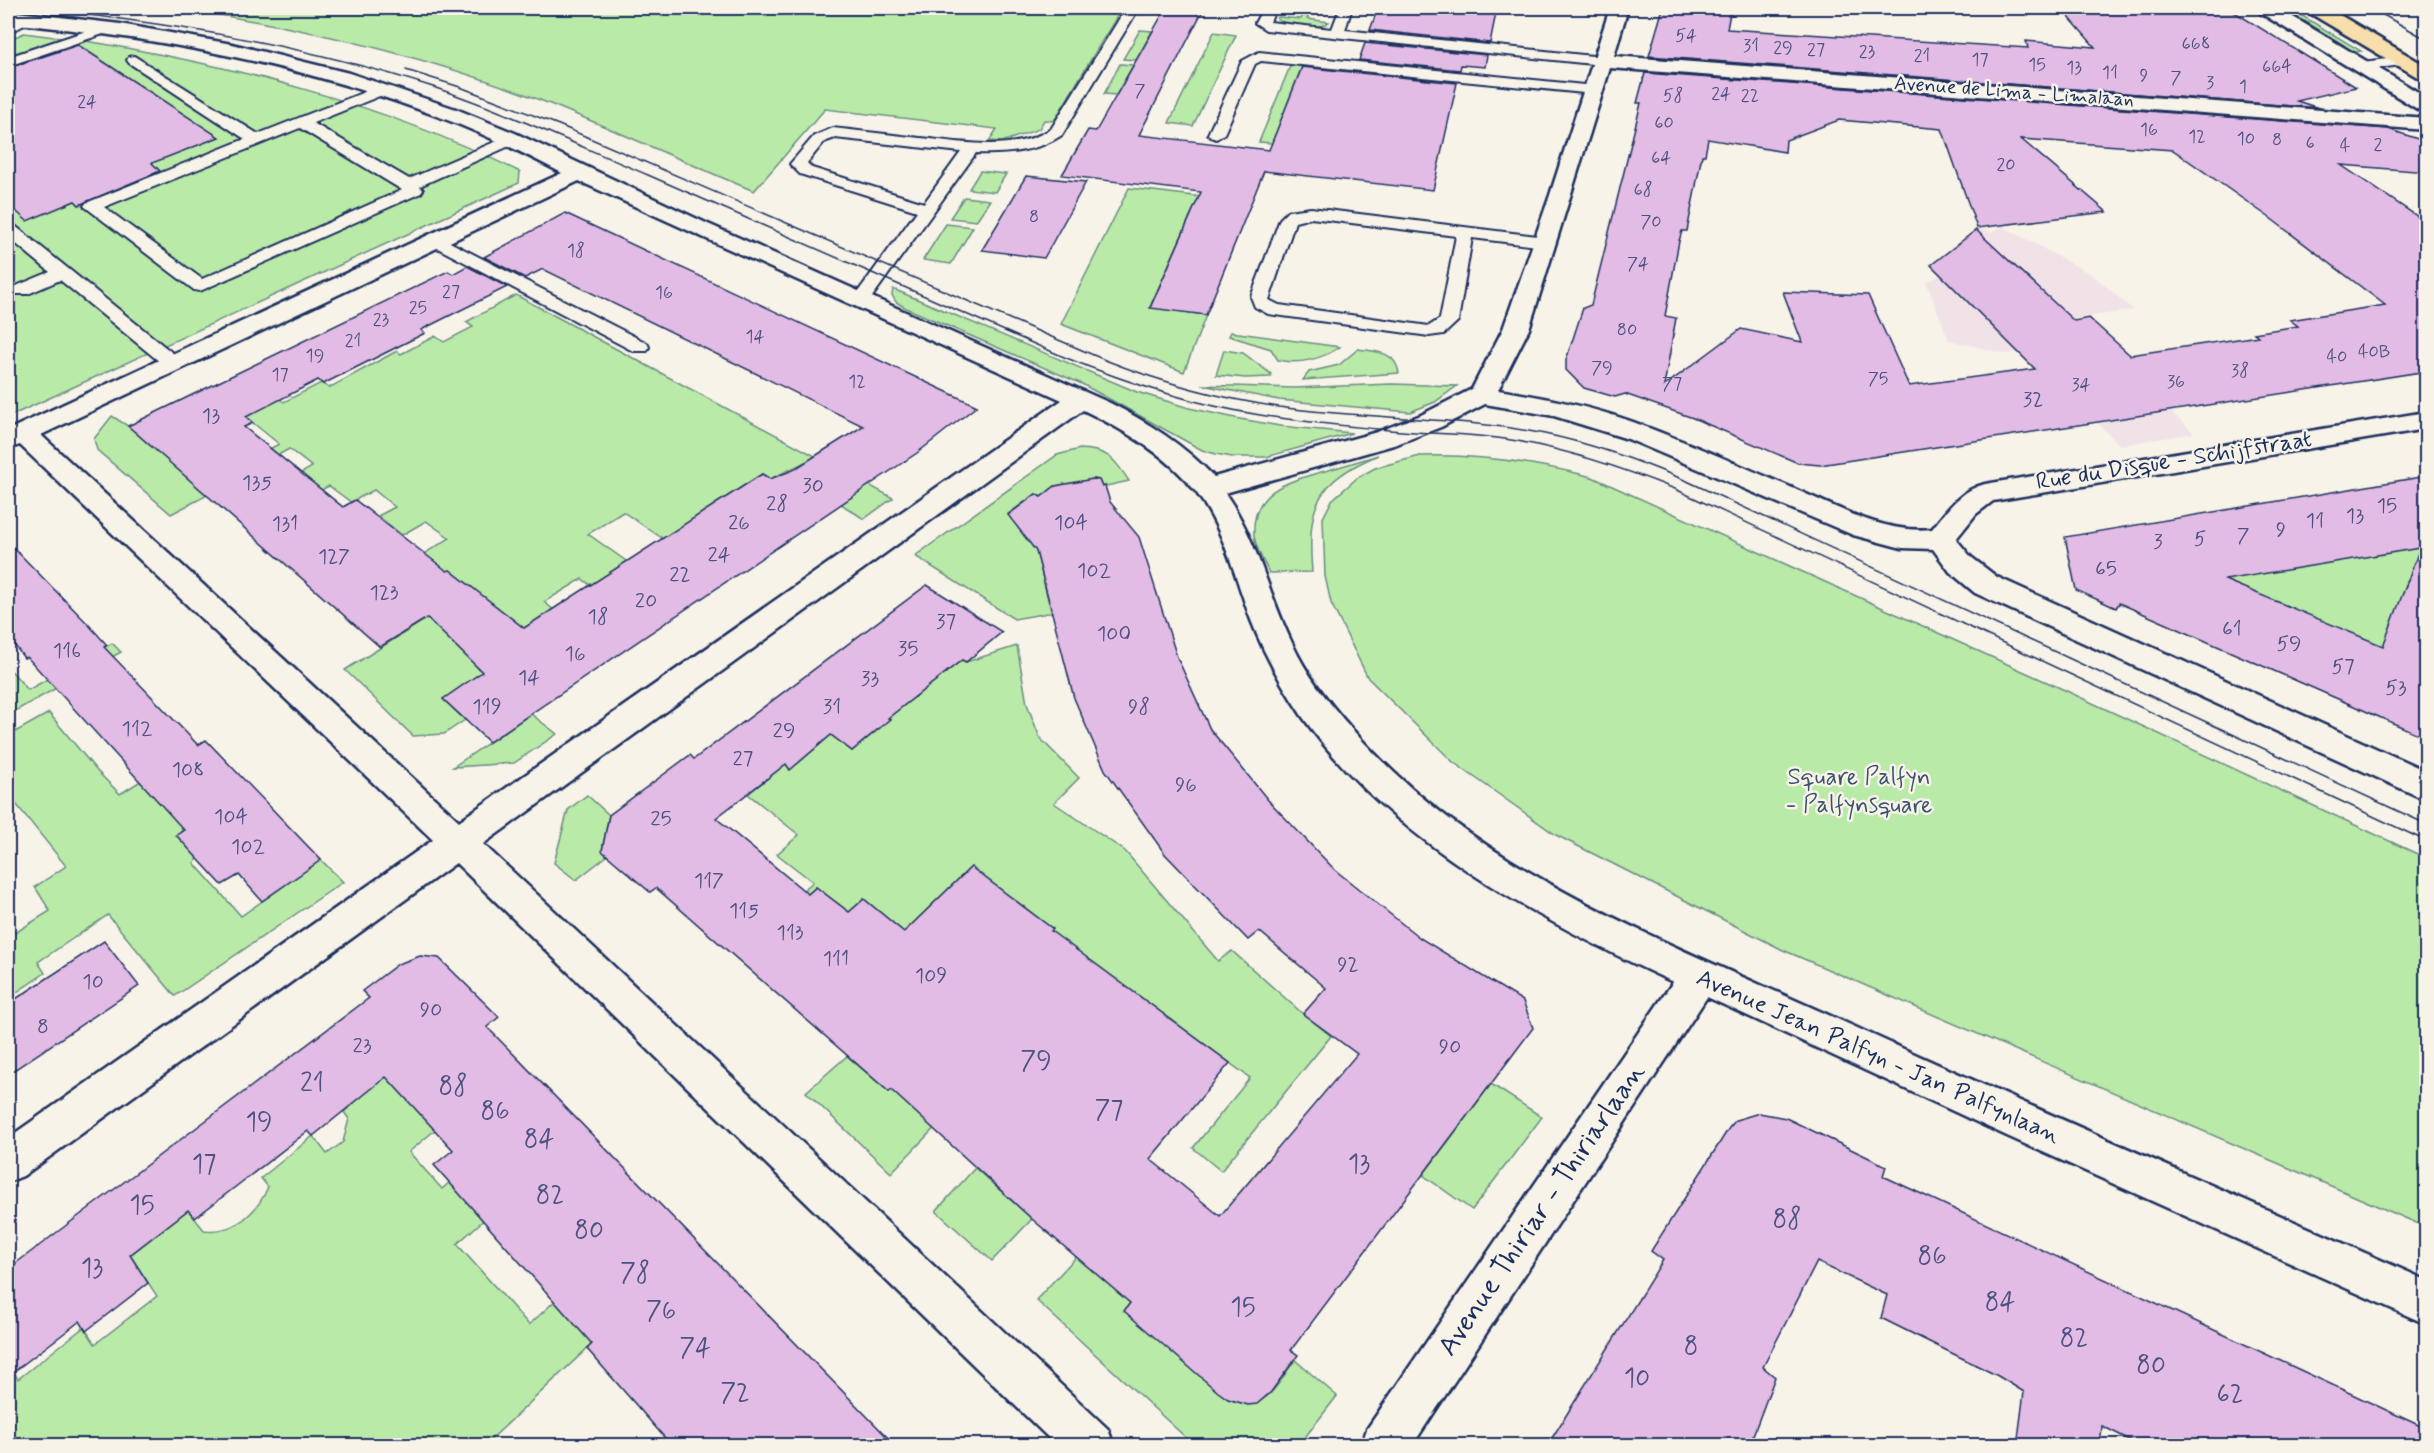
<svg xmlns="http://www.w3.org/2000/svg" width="2434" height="1453" font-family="Mynerve,sans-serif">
<rect width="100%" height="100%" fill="#f7f3e8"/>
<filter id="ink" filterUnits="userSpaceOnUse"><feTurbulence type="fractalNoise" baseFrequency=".0167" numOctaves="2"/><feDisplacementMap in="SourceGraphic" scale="12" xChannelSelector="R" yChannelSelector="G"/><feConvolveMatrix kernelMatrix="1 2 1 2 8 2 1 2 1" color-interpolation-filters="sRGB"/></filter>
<g filter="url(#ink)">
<polygon fill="#f1e2e7" points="2002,226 2094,276 2133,310 2071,319 2194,433 2120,445 2025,352 2006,354 1949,340 1926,282 1941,275 1929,263 1935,263 1978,228 1992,233"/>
<g fill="#baeaa8" stroke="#6a8c83" stroke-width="1.5">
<path d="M174,8h948l-68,113 -10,-1 -5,9 -37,13 -13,-1 8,-12 -172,-20 -71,82c-76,-31 -150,-67 -227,-96 -113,-42 -233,-70 -353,-87z"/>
<path d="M1306,8h6l-5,11 22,3c-10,8 -42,5 -52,-3l1,-2 23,2z"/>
<polygon points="2283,8 2289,8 2361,51 2349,53 2339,47 2344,45 2305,21 2299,22 2291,17 2296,15"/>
<polygon points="1140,30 1152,31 1136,60 1123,59"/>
<polygon points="1214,32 1236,35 1193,126 1169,123"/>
<polygon points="24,33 62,38 8,56 8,40"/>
<path d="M86,41c151,25 297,63 434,131l-1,11 -511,234v-349z"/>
<polygon points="1120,64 1133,65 1116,95 1104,94"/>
<polygon points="1291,64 1302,66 1272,143 1259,142"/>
<polygon points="980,171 1006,174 995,192 969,189"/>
<polygon points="1129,188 1250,203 1193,210 1150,307 1206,315 1184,372 1061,324"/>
<polygon points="964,197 990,200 976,221 950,218"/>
<polygon points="946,224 973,227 951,264 923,260"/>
<polygon points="893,289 1137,392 1189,408 1240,419 1280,426 1352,433 1266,457 1232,457 1216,454 1202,450 1082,384 906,308 896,302 892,295"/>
<polygon points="516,295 893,498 864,519 841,504 811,466 805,462 770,479 762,474 697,516 671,544 623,512 588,534 636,568 604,595 582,579 544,602 573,625 482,672 443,699 465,720 444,734 413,736 345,670 474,589 450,570 433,580 412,561 450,538 426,521 402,535 378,516 395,507 374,490 351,502 329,486 311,495 291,479 312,467 289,449 260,465 261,467 171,514 97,450 94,439 112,416 128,426 152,447 238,465 279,444 237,410 271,393 284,402 321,383 329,388 397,351 401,354 435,336 444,342 473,327 466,322"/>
<path d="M1231,332l109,15c-18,12 -41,18 -62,13l-7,-11 -42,-13z"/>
<path d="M1358,349c19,3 37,2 41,24l-96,7 6,-8 30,-7z"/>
<polygon points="1224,350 1243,353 1271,374 1270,377 1245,378 1216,375"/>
<polygon points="1391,384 1457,386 1435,402 1410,412 1279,400 1202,385 1294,388"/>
<path d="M1080,449c28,1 34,9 49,32l-27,6 -3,-7 -6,-1 -38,7 -14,11 -5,-3 -28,20 28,37 13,52 5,9 -40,7 -99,-63 142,-101z"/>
<path d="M1378,455c-63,27 -71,51 -66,117l-43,1c-5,-11 -14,-26 -15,-38 -3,-44 33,-53 67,-63 19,-5 38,-11 57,-17z"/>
<path d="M1420,456c60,-2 114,6 172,21l466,210 368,171v369l-643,-277 -227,-115 -103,-73 -85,-84 -37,-75 -6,-27 -2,-58 9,-18 25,-22 18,-10z"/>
<polygon points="2425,546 2426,669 2276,601 2143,566"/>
<polygon points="112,643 121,652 8,715 8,662 11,666 8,667 28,690"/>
<polygon points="1017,646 1027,704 1040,738 1079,778 1054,803 1125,851 1218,961 1232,951 1303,1014 1331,1036 1221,1171 1193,1148 1250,1078 1094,963 891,1173 806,1092 847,1056 889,1092 1053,929 971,867 904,932 864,899 849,912 816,887 797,903 792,899 813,882 777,854 799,835 748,794 786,764 790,770 831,735 852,751 890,720 888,718 962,660 966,662"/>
<polygon points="49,713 97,771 120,794 147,777 191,825 176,835 198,859 194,863 241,916 321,860 343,882 175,996 108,915 38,962 45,973 8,998 8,923 15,933 50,911 35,887 66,866 8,794 8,736"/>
<polygon points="531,714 557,734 514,763 453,767"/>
<polygon points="587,795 609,815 602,850 607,856 576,880 554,863 568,810"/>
<path d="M409,1053l26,77 -26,22 33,37 22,-20 34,38 -41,37 72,81 44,-41 38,42 -126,119 -477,1v-66l7,-6 3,5 66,-52 11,17 62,-48 -27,-41 58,-45 16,20c30,4 53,-17 64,-43l-7,-9 52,-42 14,18 16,-12 6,-23 -5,-7z"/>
<polygon points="1491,1084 1542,1117 1472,1210 1423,1175"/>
<polygon points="975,1168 1032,1219 992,1261 936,1211"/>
<path d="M1077,1256l53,47 -5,8 103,88c38,15 47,-12 67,-39l42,36 -38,49h-105l-158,-145z"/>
</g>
<g fill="#e2bce5" stroke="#1b2f5e" stroke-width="1.5" fill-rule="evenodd">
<polygon points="1166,8 1204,8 1139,135 1269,150 1302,67 1457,83 1433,190 1264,171 1206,315 1150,308 1201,192 1062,175 1088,130 1096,131"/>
<polygon points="1378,8 1497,8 1490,43 1370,30"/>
<polygon points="1663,8 1731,8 1727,29 2028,48 2026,41 2095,47 2061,8 2228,8 2356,87 2297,101 2319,108 1649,56"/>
<polygon points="1365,43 1487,55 1485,67 1461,65 1460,70 1359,60"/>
<polygon points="78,45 219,137 152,163 160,171 79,205 75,201 27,221 8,204 8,68"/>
<path d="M1645,73l743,56 39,13v30l-86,-7 86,58v148l-607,94 -22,-2 -105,-45 -68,-24 -10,3 -31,-9 -18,-18v-10l17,-52 8,-3 50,-202h-4zM1839,120l103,9 35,99 130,-16 -86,-73 152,11 97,68 115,87 -95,15 8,6 -44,7 4,3 -128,19 -41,-37 -15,3 -98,-91 -45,35 104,104 -126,17 -41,-91 -85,-3 19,50 -61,-13 -77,57 12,-68 -11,-2 14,-75 3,-10h5l15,-76h3l3,-16 77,13 1,-12z"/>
<polygon points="1026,176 1086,182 1044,258 982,250"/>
<polygon points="565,213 977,406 917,453 489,742 443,699 482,672 427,618 380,647 128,426 448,271 453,274 467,266 507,287 421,330 425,333 323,384 318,380 246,417 253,423 244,427 343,507 355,500 447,571 450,570 524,628 762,474 770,479 793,470 863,426 543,269 525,278 484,257"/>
<path d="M2427,476v262l-308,-135 -3,5 -40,-18 -11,-53zM2420,548l-37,98 -158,-66z"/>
<polygon points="1093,479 1099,480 1102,487 1105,486 1110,502 1139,537 1177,657 1210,729 1268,800 1335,870 1420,938 1523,1001 1533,1028 1291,1350 1298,1355 1271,1392 1257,1404 1248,1405 1228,1399 1218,1392 1124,1311 1130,1303 1032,1219 891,1090 889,1092 656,888 650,892 602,851 609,815 690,755 694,759 927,585 1002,632 966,662 962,660 888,718 890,719 852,751 831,735 790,770 786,764 716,818 808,894 816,887 849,912 864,899 904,932 971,867 1053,929 1051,931 1230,1063 1150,1159 1220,1216 1357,1054 1303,1014 1326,988 1259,931 1248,940 1165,854 1105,770 1074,698 1036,551 1008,515 1036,494 1041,497 1055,486"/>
<polygon points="8,542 88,624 107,645 104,647 198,745 206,740 321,860 262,901 239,875 222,885 176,835 184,830 27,657 24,658 8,636"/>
<polygon points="104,941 139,986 8,1074 8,1004"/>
<polygon points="420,956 439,958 499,1017 487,1027 896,1446 672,1446 587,1349 592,1344 434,1165 453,1150 386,1077 313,1136 308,1131 195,1218 188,1210 130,1255 148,1283 86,1331 80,1321 8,1376 8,1269 369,998 362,991 398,964"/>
<polygon points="1759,1113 1786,1118 1886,1166 1883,1176 2427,1429 2427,1446 2142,1446 2102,1426 2100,1446 2017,1446 2024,1392 1998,1376 1881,1318 1887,1295 1817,1262 1763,1367 1775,1377 1749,1446 1547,1446 1663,1260 1651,1251 1729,1128 1736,1120"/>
</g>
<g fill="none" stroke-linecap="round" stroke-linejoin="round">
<g stroke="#1b2f5e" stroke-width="4">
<g id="lane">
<path d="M1126,8h13l-77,127c-25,17 -56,19 -86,18l-109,151h-12l-3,-4 65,-89 -117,-37 -10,-10 24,-28 19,-8c29,3 58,7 87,10 43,4 93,15 131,-9zM835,138l126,14 -37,51 -112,-35 -5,-5 17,-21z"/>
<polygon points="1263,8 1276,8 1270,22 1332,29 1340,8 1352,8 1345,30 1602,57 1609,61 1602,65 1266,30 1255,23"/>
<polygon points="26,15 31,16 33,19 31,22 8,33 8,24"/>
<polygon points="107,24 114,28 112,31 8,66 8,57"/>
<polygon points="1259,52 1594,86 1601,90 1594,94 1261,61 1255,64 1224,134 1216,139 1211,137 1208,134 1242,61"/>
<path d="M134,56l124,78 119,-47h10l2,3 -2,3 -74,30 96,56 97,-42 5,-2 8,5 -3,3 -96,43 3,4 -2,3 -221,98 -6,-1 -110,-84 2,-3 159,-64 -116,-76 -2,-3 2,-3zM300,128l102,62 -200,89 -98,-72z"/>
<polygon points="2405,57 2412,61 2410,64 2362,70 2355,66 2362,62"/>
<path d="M1311,208l234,29 6,1 2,4 -2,4 -6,1 -73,-9 -14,83 -14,13 -15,2 -161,-22 -13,-7 -4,-10 29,-78 8,-8zM1311,218l145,18 -16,83 -11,7 -150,-21 -10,-5 26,-78z"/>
<polygon points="8,224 14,225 180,359 182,363 180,367 166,367 60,280 28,294 16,294 13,290 16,286 50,272 8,237"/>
<polygon points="436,235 647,343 649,347 647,351 633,351 430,244 428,240 430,236"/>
</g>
</g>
<g stroke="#1b2f5e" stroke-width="5">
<g id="street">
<path d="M1610,8h18l-14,48 812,62v12l-816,-62 -81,261 -31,61c52,8 103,19 151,38 50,19 99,41 148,62 42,18 88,44 135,39 15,-19 29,-39 53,-45l441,-72v17l-433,72 -17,13 -20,25 15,18 26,20 429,194v29l-451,-207 -25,-21 -17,-23 -31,-1 -49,-13 -225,-96 -74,-23 -69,-12 -44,23 -44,17 -172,49c32,46 43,100 67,150 14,31 36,59 59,85 126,145 312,212 482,289 197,90 396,175 593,263v44l-419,-188 -300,-139 -295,449h-51l6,-17 306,-447c-134,-62 -284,-142 -371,-266 -20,-30 -38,-62 -51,-96 -16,-43 -27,-91 -55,-128 -28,-37 -72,-62 -113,-82l-600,434 625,585 6,17h-57l-601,-583 -433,313 -15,6v-44l425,-298 -413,-395 -12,4v-19l554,-257c-39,-20 -79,-40 -120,-55 -140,-54 -286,-81 -434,-95v-12l112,13 112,20 117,29 107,36 59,24 193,91 402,179c39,20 74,42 104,74l163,-45 44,-17 51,-26 31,-60 47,-134zM579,181l483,219 -603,421 -418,-386z"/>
<polygon points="2257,8 2278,8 2426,97 2426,112 2419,110 2259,12"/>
</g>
</g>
<g stroke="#1b2f5e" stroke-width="5">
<polygon id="primary" points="2306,8 2328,8 2426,66 2426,80 2419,78 2308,12"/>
</g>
<use href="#lane" fill="#f7f3e8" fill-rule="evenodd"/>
<use href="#street" fill="#f7f3e8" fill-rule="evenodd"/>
<use href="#primary" fill="#f8deab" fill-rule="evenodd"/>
<g stroke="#1b2f5e" stroke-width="1.5">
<path d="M27,8c137,14 275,36 406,79 74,25 144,58 215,88 139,60 277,122 416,182 64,26 127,47 196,58 51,8 103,13 154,17 30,2 61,2 91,7 59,9 115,28 170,50l751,352"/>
<polyline points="2371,8 2426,39"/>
<path d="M406,70l54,17 99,38 546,235c61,24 124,41 189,49 82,10 165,8 246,24 51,10 99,28 147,48l739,343"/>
</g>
</g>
</g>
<g text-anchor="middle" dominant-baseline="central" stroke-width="5" stroke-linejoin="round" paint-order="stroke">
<g font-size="18" fill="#4d5280">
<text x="1686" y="36">54</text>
<text x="2196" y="44">668</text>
<text x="1751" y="46">31</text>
<text x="1783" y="48">29</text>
<text x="1816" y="50">27</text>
<text x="1867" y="52">23</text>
<text x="1922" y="56">21</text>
<text x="1980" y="60">17</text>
<text x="2037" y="65">15</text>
<text x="2277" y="67">664</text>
<text x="2074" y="68">13</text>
<text x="2110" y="73">11</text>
<text x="2144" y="76">9</text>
<text x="2176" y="78">7</text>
<text x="2210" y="83">3</text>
<text x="2243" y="87">1</text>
<text x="1140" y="91">7</text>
<text x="1721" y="94">24</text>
<text x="1673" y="96">58</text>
<text x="1750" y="96">22</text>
<text x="87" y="102">24</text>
<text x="1664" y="123">60</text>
<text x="2149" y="130">16</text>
<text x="2197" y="137">12</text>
<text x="2246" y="139">10</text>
<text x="2277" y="140">8</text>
<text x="2310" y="143">6</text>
<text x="2378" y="145">2</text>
<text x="2345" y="146">4</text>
<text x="1661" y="158">64</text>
<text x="2006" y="165">20</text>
<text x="1643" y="190">68</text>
<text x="1034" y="217">8</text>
<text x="1651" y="222">70</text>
<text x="576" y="251">18</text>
<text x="1638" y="264">74</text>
<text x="451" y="292">27</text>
<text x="664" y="293">16</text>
<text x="418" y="308">25</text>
<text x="381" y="320">23</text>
<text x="1627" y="330">80</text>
<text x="755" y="337">14</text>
<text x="353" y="341">21</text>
<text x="2374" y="352">40B</text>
<text x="315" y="356">19</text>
<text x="2337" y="357">40</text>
<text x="1602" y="368">79</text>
<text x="2240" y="371">38</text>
<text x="280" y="375">17</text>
<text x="1878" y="379">75</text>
<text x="857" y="382">12</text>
<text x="2176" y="382">36</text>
<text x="1672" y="384">77</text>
<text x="2081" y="385">34</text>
</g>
<g font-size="20" fill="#1b2f5e" stroke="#f7f3e8">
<text transform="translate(2014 92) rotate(4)">Avenue de Lima - Limalaan</text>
</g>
<g font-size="21" fill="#4d5280">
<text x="2033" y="400">32</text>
<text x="211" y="416">13</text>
<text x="257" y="483">135</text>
<text x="813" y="486">30</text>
<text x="777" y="504">28</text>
<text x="2387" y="506">15</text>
<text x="2355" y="516">13</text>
<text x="2315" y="521">11</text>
<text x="739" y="523">26</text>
<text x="1071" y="523">104</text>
<text x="285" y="524">131</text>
<text x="2281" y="530">9</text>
<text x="2243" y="536">7</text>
<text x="2200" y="539">5</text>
<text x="2158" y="542">3</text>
<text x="719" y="555">24</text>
<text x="334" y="557">127</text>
<text x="2106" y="569">65</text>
<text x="1094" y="571">102</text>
<text x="680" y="575">22</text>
<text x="384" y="593">123</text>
<text x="646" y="601">20</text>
<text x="598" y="617">18</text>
<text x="946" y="622">37</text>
<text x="2232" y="629">61</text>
<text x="1114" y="634">100</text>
<text x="2289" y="644">59</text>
<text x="908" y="649">35</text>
<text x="67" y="651">116</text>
<text x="575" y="654">16</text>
<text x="2343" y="667">57</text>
<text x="529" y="678">14</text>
<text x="870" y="679">33</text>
<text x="2396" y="688">53</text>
<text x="487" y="707">119</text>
<text x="832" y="707">31</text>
<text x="1139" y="707">98</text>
<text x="137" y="729">112</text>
<text x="784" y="731">29</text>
<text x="743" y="759">27</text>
<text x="188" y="770">108</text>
<text x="1186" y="785">96</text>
<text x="231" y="817">104</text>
<text x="661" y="819">25</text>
<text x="248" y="847">102</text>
<text x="709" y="881">117</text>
<text x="744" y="911">115</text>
<text x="790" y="933">113</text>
<text x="836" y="959">111</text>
<text x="1348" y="965">92</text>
<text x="931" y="976">109</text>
<text x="93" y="982">10</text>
<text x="431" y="1010">90</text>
<text x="43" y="1027">8</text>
<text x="362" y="1046">23</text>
<text x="1450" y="1047">90</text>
</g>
<g font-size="24" fill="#1b2f5e" stroke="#f7f3e8">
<text transform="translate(2174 461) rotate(-9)">Rue du Disque - Schijfstraat</text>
<text transform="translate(1878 1057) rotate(24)">Avenue Jean Palfyn - Jan Palfynlaan</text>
</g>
<g font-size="24" fill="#3b546d" stroke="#f7f3e8">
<text x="1859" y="777">Square Palfyn<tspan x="1859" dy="28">- Palfynsquare</tspan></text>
</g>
<g font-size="26" fill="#4d5280">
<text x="1036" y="1062">79</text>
<text x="312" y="1084">21</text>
<text x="453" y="1087">88</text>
<text x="1109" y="1111">77</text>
<text x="495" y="1112">86</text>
<text x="259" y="1123">19</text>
<text x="539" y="1140">84</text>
<text x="204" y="1165">17</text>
<text x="1359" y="1165">13</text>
<text x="550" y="1196">82</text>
<text x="142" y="1206">15</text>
<text x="1787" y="1220">88</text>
<text x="589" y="1231">80</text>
<text x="1932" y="1257">86</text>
<text x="92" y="1269">13</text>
<text x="635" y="1274">78</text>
<text x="2000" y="1303">84</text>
<text x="1243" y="1308">15</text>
<text x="661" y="1312">76</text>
<text x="2074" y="1339">82</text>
<text x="1691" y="1347">8</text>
<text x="695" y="1349">74</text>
<text x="2151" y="1366">80</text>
<text x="1637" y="1379">10</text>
<text x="735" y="1394">72</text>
<text x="2230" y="1395">62</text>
</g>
<g font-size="28" fill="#1b2f5e" stroke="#f7f3e8">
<text transform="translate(1542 1210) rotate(-56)">Avenue Thiriar - Thiriarlaan</text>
</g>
</g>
<rect width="2434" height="1453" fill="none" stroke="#f7f3e8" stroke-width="30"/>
<rect x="15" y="15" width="2404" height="1423" fill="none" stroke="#1b2f5e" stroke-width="2" filter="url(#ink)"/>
</svg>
